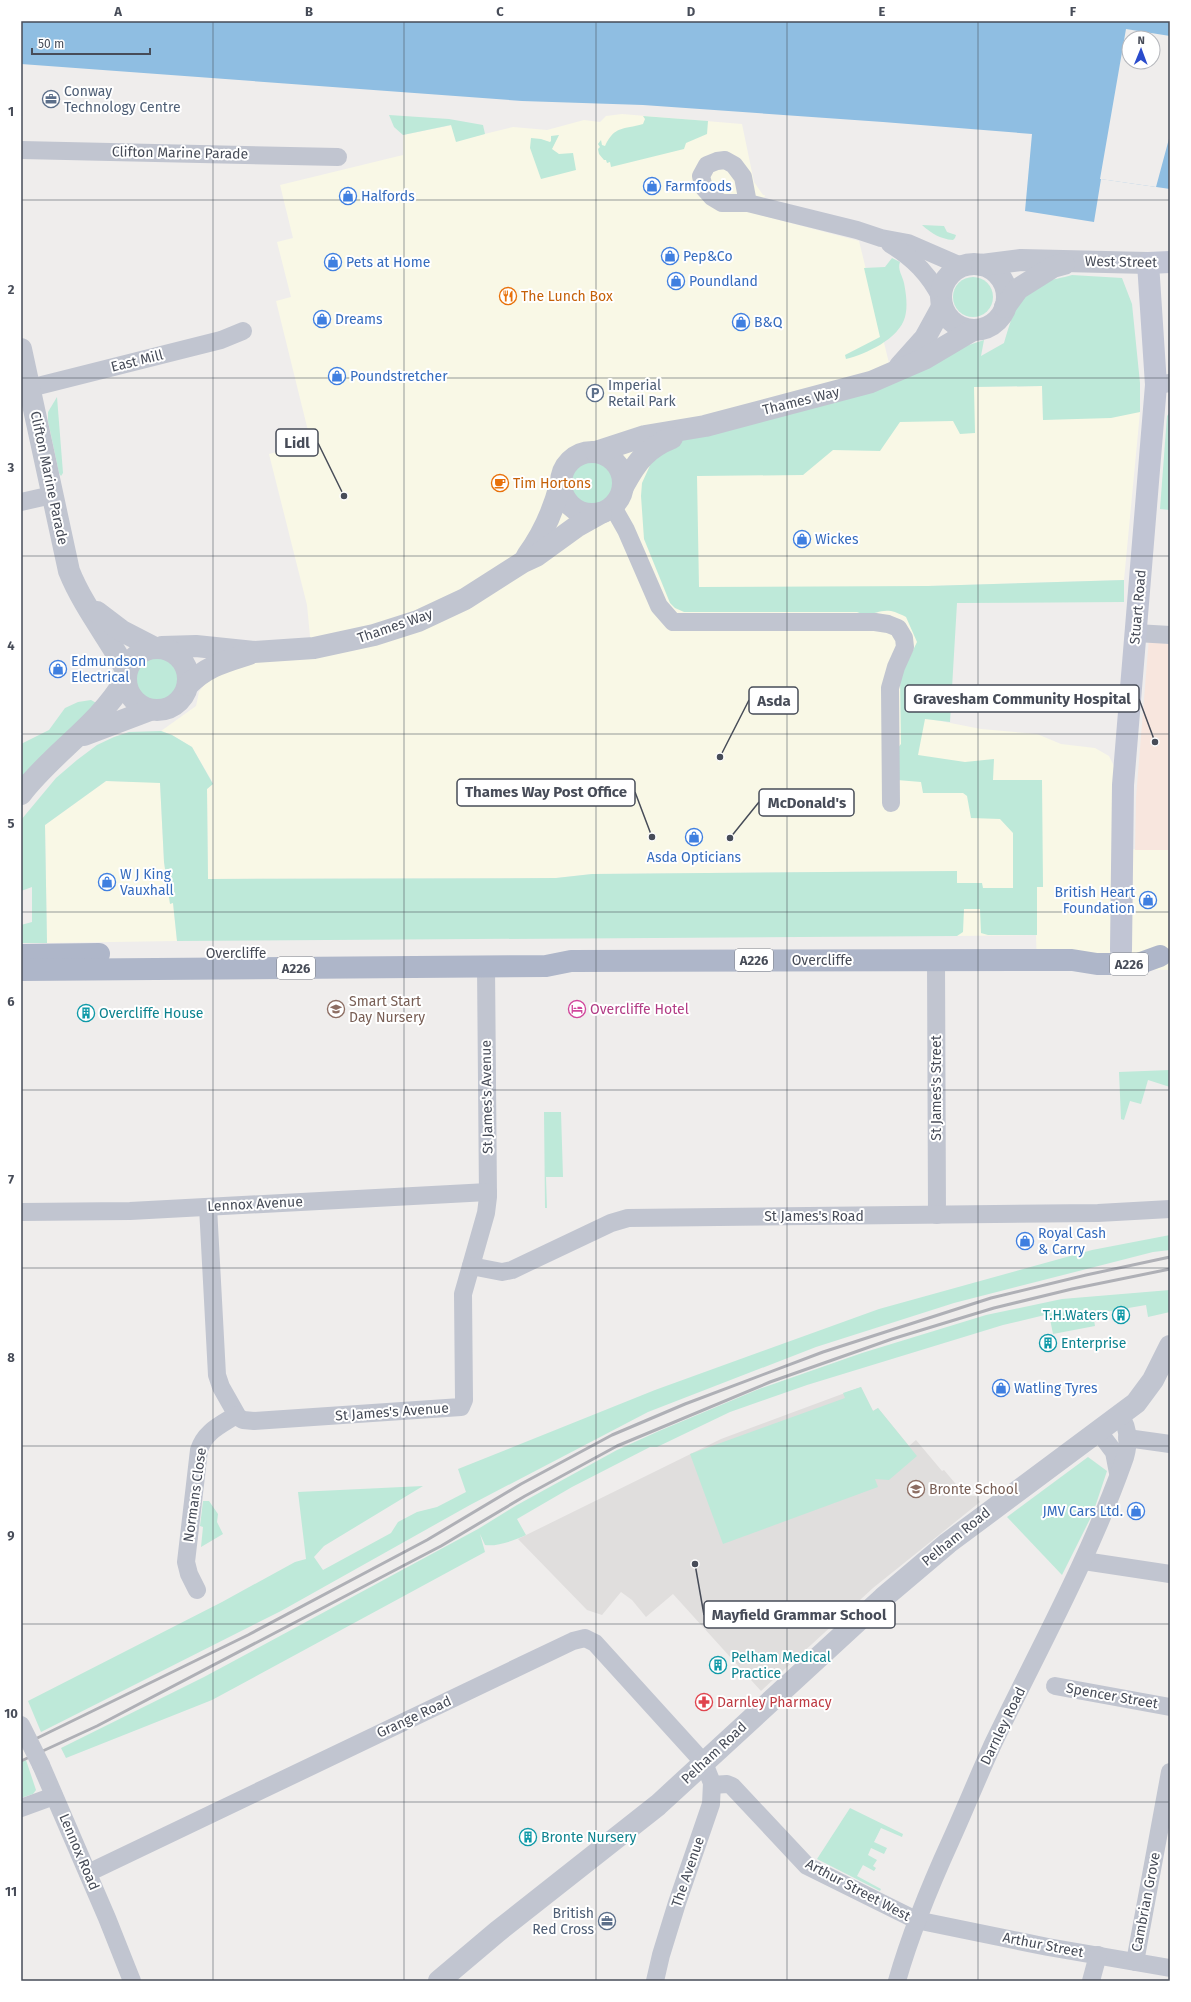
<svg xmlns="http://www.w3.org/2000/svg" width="1191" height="2002" font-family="'Fira Sans',sans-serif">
<rect width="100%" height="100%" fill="#efedec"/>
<g fill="#f9f8e6">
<polygon points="622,114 742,124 754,182 763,195 765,195 760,215 859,241 889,363 974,387 1042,386 1043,420 1140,412 1124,580 929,586 925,718 981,729 1037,734 1061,744 1095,748 1109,756 1115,768 1113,849 1170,850 1170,970 1037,967 1036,935 957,936 956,871 592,874 556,878 208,879 207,789 213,783 192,747 172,735 161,731 196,706 199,692 206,682 243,663 312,657 307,605 269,454 311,443 276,301 291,297 277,242 293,238 280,185 403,155 403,135 452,125 456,141 513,127 547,130 584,120 600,122 606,116"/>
<polygon points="106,781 160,782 164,862 170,903 173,903 177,941 47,943 45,825"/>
</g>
<polygon fill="#e0dedd" points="861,1387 873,1411 878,1408 909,1446 916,1440 942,1471 944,1470 965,1495 976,1496 980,1502 873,1588 761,1691 673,1594 646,1617 632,1600 621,1592 602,1615 587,1610 518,1539 721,1439"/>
<polygon fill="#f8e6de" points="1150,625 1170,627 1170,850 1135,850 1136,798"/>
<g fill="#bee9d9">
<polygon points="389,115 449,119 483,125 485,134 456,142 451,125 403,135 394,127"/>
<path d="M643,116l65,5 -1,13 -21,9 -2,6 -73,18 -1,-5 -3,1 -1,-3h-2l-5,-6 -1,-5 2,-2 -2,-3 3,-4 1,5 3,1c10,-21 18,-16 38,-22l2,-5z"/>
<polygon points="559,135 552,149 559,154 573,153 576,170 541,179 530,148 531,138 541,139 550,142 551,141 551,136"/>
<path d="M922,225l22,1 3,6 9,3 -1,3 -2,2c-13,-1 -22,-7 -31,-15z"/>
<path d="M892,258l8,4c-3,7 3,15 4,21 2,10 4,24 1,34 -6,22 -39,37 -59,42l-1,-4 35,-18 -16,-69 21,-1z"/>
<path d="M1072,275l50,3 10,26 8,79v29l-29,6 -68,2 -1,-34 -68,1 1,46 -15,1 -7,-13 -53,1 -20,29 -47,-1 -30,25 -106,1 2,111 229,-1 196,-6v22l-167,1 -7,119 -25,-3 -7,36 47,7 29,-3 -1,21h49l1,107h-6v48h-49l-7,-2 -1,-24h-16l-1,23 -6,4 -780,5 -4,-38 -3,1 -6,-42 -4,-79 -54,-2 -61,44 2,118h-26v-18l11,-3v-35l-11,4v-71l35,-42 21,-18 20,-15 17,-8 15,-5 32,-1 11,4 20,12 21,37 -6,5 1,90 348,-1 36,-4 365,-3v12h25l1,5h30v-55l-13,-14 -29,-1 -4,-22 -4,-3h-40l-2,-11 -24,-2 -1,-30 5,-6 -1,-67 17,-35 -11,-25c-4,-2 -10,-5 -15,-6 -14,-2 -19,7 -34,1h-173l-9,-4 -5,-5 -26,-64 -3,-43 1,-13 10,-22 24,-19 308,-102 -3,16 23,-13c7,-23 13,-50 38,-60 9,-4 21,-5 30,-8z"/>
<circle cx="973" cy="297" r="20"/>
<polygon points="57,397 63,473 61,476 59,473 48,421 48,412"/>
<polygon points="1170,412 1170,510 1160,509 1167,416"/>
<circle cx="593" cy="483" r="22"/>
<circle cx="156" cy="679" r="22"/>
<polygon points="91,700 100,705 21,779 21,744 49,730 65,708 78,702"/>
<polygon points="1170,1070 1170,1087 1148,1080 1141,1104 1130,1101 1124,1120 1121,1119 1119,1072"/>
<polygon points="544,1112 561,1112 563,1177 546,1177 547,1208 545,1208"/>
<polygon points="1170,1235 1170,1250 1153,1252 954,1303 816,1347 648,1412 470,1505 281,1611 41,1732 28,1701 222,1602 295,1562 306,1559 298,1492 423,1486 324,1546 314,1557 323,1570 391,1533 398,1522 417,1512 437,1507 466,1492 458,1469 655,1390 879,1309 1092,1250"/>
<path d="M1170,1290v22l-22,5 -2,-12 -53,9 2,12 -42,8 -4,-20 -46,11 -196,60 -77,27 -73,35h-7l-78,40 -55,32 9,16c-10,5 -30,12 -41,10l-5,-11 5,18 -273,148 -146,58 -5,-10 143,-71 274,-148 39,-24 100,-55 42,-19 100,-42 103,-36 124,-38 76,-16z"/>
<polygon points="861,1387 873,1411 878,1408 917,1456 889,1480 875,1479 878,1487 723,1544 690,1454 845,1398 843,1393"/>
<polygon points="1088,1457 1107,1471 1093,1513 1062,1575 1007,1517"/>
<polygon points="203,1501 209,1501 218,1514 217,1522 223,1534 201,1547 203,1527 200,1526"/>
<polygon points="26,1760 36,1790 33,1794 21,1798 21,1762"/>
<polygon points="850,1808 903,1834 902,1837 881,1828 874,1842 887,1848 884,1854 871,1848 868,1855 877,1860 873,1866 876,1868 874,1871 863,1865 857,1876 881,1889 880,1891 817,1859"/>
</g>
<path fill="#8fbee2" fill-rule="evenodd" d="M21,21h1149v168l-69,-10 -7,43 -69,-11 7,-77 -149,-12 -240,-17 -121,-4 -501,-37zM1129,38h24v24h-24z"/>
<path fill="#efedec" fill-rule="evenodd" d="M1126,29l44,7v99l-14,52 -56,-8zM1129,38h24v24h-24z"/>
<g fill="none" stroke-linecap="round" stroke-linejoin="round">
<g stroke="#c1c5d0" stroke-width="18">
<polyline points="21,150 338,157"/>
<polyline points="748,203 743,177 734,165 725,160 717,161 707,165 701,176 704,188 712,197 722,203 748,203 857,230 881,238 908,243 961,266"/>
<path d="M890,244c23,14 39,30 51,54"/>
<polyline points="1156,385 1170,383"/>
<polyline points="30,388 221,340 243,331"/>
<polyline points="21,502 52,495"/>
<polyline points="613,507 626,530 659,606 673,622 875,622 888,624 898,628 904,638 905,647 896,667 890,688 891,803"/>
<polyline points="1136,633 1170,635"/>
<polyline points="936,960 937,1215"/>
<polyline points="208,1207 217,1375 221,1387 238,1417 243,1420 254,1421 461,1407 464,1400 463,1294 486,1213 488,1197 486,966"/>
<polyline points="21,1212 130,1211 488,1192"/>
<polyline points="471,1266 502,1272 512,1270 611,1223 628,1218 1098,1213 1170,1209"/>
<polyline points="1099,1432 1114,1452 1118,1473"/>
<polyline points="1127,1438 1170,1444"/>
<polyline points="1084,1561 1170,1574"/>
<path d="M197,1590l-8,-16 -3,-12 13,-112c6,-19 22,-25 37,-35"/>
<polyline points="1055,1686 1170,1707"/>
<polyline points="41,1765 107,1918 132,1981"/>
<polyline points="712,1785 727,1784 732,1786 807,1866 916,1920 1048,1947 1170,1968"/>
<polyline points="21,1808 54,1796"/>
<polyline points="88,1873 573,1641 585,1638 595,1643 704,1763 712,1783 711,1804 677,1903 661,1955 655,1981"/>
<polyline points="1135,1962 1170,1772"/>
<path d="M897,1981c14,-49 33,-95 54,-141 14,-31 27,-63 41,-94 45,-94 96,-185 131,-283 6,-15 7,-35 -3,-47"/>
<polyline points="1091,1981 1098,1955"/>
</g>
<g stroke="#c1c5d0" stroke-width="22">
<circle cx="974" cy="297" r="33"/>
<polyline points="982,265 1021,260 1148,263"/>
<polyline points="1005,307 1018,289 1053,267 1064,264"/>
<path d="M21,349l48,222c14,35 39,66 57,99"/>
<polyline points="900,366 925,338 942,307"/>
<circle cx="592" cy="483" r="31"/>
<polyline points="596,452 645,436 705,426 871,382 924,359 973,330"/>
<path d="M624,485c13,-24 23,-37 48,-47"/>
<path d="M527,556c16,-22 26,-44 33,-71"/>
<polyline points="97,612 122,631 153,647"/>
<polyline points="162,647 196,646 254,652 314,648 374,635 418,621 465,599 523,562 536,556 576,527 601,513"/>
<circle cx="157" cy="679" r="31"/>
<path d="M188,685c19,-19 36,-23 61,-31"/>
<polyline points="84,735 150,710"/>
<path d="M21,794c32,-42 77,-68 104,-114"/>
<polyline points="439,1981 497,1932 658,1805 883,1598 948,1543 1136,1403 1153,1380 1170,1346"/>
</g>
<polyline stroke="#c1c5d4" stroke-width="22" points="1121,950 1123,785 1156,385 1148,263 1170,262"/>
<g stroke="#aeb6c9" stroke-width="22">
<polyline points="21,955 99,954"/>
<polyline points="21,970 546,966 571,961 1072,960 1097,964 1138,964 1160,956"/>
</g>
<g stroke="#afb0b6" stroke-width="3">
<polyline points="21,1746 248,1635 427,1540 521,1484 612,1435 685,1404 823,1352 991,1298 1086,1275 1170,1257"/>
<polyline points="21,1761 97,1726 441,1546 525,1496 617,1446 770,1382 892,1339 994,1308 1072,1289 1170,1269"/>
</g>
<polyline stroke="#c1c5d0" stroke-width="18" points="21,1725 41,1765"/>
</g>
<path fill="none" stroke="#474c58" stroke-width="1" stroke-opacity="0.55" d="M213,21v1960M404,21v1960M596,21v1960M787,21v1960M978,21v1960M21,200h1149M21,378h1149M21,556h1149M21,734h1149M21,912h1149M21,1090h1149M21,1268h1149M21,1446h1149M21,1624h1149M21,1802h1149"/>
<defs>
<g id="office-ring" transform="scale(0.9)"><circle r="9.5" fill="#fff" stroke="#5c6f8a" stroke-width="1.5"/><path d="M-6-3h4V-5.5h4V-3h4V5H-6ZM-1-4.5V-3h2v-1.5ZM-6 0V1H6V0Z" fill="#5c6f8a"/></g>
<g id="shop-ring" transform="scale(0.9)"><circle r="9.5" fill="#fff" stroke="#3f7fe0" stroke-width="1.5"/><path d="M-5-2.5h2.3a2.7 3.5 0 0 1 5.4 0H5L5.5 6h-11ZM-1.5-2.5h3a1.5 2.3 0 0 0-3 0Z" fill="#3f7fe0"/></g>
<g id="restaurant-ring" transform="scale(0.9)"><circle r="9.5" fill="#fff" stroke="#e8710a" stroke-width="1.5"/><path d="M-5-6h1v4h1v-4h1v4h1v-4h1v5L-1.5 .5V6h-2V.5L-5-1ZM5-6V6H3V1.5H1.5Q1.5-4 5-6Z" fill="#e8710a"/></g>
<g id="parking-ring" transform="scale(0.9)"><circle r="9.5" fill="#fff" stroke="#5c6f8a" stroke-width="1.5"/><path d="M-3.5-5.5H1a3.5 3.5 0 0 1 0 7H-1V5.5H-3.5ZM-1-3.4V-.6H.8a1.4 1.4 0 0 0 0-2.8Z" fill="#5c6f8a"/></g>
<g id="cafe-ring" transform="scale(0.9)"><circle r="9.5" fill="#fff" stroke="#e8710a" stroke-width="1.5"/><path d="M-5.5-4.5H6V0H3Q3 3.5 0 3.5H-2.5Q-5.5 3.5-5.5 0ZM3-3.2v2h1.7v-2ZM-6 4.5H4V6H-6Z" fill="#e8710a"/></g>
<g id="school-ring" transform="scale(0.9)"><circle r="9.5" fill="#fff" stroke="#8d6e63" stroke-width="1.5"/><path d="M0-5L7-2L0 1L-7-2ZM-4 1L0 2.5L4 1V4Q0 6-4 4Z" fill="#8d6e63"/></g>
<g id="hotel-ring" transform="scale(0.9)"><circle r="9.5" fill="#fff" stroke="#d1479c" stroke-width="1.5"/><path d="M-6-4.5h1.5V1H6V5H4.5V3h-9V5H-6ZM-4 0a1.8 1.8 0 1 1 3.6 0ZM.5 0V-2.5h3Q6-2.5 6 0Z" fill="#d1479c"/></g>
<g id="building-ring" transform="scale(0.9)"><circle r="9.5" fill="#fff" stroke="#0f9aa8" stroke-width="1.5"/><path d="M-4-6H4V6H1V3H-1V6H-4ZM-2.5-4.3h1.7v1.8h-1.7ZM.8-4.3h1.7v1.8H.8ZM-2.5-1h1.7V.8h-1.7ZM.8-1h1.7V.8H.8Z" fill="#0f9aa8"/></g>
<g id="pharmacy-ring" transform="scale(0.9)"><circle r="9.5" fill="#fff" stroke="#e0444e" stroke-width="1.5"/><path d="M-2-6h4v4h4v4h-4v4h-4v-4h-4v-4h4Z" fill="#e0444e"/></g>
</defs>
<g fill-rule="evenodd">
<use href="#office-ring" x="51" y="99"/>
<use href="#shop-ring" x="652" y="186"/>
<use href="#shop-ring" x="348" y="196"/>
<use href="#shop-ring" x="670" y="256"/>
<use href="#shop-ring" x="333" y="262"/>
<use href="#shop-ring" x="676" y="281"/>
<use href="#restaurant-ring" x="508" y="296"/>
<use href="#shop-ring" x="322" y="319"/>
<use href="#shop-ring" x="741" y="322"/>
<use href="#shop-ring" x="337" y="376"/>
<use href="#parking-ring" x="595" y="393"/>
<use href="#cafe-ring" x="500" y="483"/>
<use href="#shop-ring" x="802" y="539"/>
<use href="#shop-ring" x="58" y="669"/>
<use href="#shop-ring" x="694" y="837"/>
<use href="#shop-ring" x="107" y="882"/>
<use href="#shop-ring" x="1148" y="900"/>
<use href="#school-ring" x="336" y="1009"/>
<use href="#hotel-ring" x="577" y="1009"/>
<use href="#building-ring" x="86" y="1013"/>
<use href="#shop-ring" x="1025" y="1241"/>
<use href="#building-ring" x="1121" y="1315"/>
<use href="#building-ring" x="1048" y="1343"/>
<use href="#shop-ring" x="1001" y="1388"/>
<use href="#school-ring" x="916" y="1489"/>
<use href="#shop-ring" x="1136" y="1511"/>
<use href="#building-ring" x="718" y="1665"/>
<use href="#pharmacy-ring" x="704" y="1702"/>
<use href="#building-ring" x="528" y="1837"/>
<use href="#office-ring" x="607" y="1921"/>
</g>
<g text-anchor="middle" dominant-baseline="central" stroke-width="4" stroke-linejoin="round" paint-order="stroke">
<g fill="#fff" stroke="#7e828a" stroke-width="1">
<rect x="735" y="949" width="38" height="22" rx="3"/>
<rect x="1110" y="953" width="38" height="22" rx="3"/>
<rect x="277" y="957" width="38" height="22" rx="3"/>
</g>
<g font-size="13" font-weight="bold" fill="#474c58">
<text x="754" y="960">A226</text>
<text x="1129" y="964">A226</text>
<text x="296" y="968">A226</text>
</g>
<g font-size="14" fill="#4e5e75" stroke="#fff" text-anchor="start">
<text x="64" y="91">Conway<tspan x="64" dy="16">Technology Centre</tspan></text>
<text x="608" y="385">Imperial<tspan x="608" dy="16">Retail Park</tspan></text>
<text x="594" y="1913" text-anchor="end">British<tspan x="594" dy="16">Red Cross</tspan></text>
</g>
<g font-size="14" fill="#474c58" stroke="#fff">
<text transform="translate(180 153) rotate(1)">Clifton Marine Parade</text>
<text transform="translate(1121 262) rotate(1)">West Street</text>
<text transform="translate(137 361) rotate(-14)">East Mill</text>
<text transform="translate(801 401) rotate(-14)">Thames Way</text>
<text transform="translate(49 478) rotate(78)">Clifton Marine Parade</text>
<text transform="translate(1138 607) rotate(-85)">Stuart Road</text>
<text transform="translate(395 626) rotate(-19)">Thames Way</text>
<text x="236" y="953">Overcliffe</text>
<text x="822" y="960">Overcliffe</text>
<text transform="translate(936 1088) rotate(-90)">St James's Street</text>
<text transform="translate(487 1097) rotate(-91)">St James's Avenue</text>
<text transform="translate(255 1204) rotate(-3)">Lennox Avenue</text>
<text x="814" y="1216">St James's Road</text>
<text transform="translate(392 1412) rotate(-4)">St James's Avenue</text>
<text transform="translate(195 1495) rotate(-82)">Normans Close</text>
<text transform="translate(956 1537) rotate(-39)">Pelham Road</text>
<text transform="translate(1112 1696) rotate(10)">Spencer Street</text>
<text transform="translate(414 1717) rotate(-25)">Grange Road</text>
<text transform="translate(1003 1726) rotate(-64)">Darnley Road</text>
<text transform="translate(714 1753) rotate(-43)">Pelham Road</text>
<text transform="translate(79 1852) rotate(67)">Lennox Road</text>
<text transform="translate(688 1872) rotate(-71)">The Avenue</text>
<text transform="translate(858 1890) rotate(28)">Arthur Street West</text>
<text transform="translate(1146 1902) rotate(-79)">Cambrian Grove</text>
<text transform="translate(1043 1945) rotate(11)">Arthur Street</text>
</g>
<g font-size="14" fill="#366cbe" stroke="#fff" text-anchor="start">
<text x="665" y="186">Farmfoods</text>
<text x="361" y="196">Halfords</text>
<text x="683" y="256">Pep&amp;Co</text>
<text x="346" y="262">Pets at Home</text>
<text x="689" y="281">Poundland</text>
<text x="335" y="319">Dreams</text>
<text x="754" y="322">B&amp;Q</text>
<text x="350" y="376">Poundstretcher</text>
<text x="815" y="539">Wickes</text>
<text x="71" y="661">Edmundson<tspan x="71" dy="16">Electrical</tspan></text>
<text x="694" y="857" text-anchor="middle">Asda Opticians</text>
<text x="120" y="874">W J King<tspan x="120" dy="16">Vauxhall</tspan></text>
<text x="1135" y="892" text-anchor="end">British Heart<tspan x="1135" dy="16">Foundation</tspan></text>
<text x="1038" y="1233">Royal Cash<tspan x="1038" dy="16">&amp; Carry</tspan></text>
<text x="1014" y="1388">Watling Tyres</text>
<text x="1123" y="1511" text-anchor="end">JMV Cars Ltd.</text>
</g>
<g font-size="14" fill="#c56008" stroke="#fff" text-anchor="start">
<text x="521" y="296">The Lunch Box</text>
<text x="513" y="483">Tim Hortons</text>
</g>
<g font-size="14" fill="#785e54" stroke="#fff" text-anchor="start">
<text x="349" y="1001">Smart Start<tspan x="349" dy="16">Day Nursery</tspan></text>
<text x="929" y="1489">Bronte School</text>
</g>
<g font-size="14" fill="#b23c85" stroke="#fff" text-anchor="start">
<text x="590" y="1009">Overcliffe Hotel</text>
</g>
<g font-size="14" fill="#0d838f" stroke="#fff" text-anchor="start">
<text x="99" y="1013">Overcliffe House</text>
<text x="1108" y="1315" text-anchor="end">T.H.Waters</text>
<text x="1061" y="1343">Enterprise</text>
<text x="731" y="1657">Pelham Medical<tspan x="731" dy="16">Practice</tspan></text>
<text x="541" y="1837">Bronte Nursery</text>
</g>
<g font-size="14" fill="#be3a42" stroke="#fff" text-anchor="start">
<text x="717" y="1702">Darnley Pharmacy</text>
</g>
</g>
<path fill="none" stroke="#474c58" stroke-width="1.5" d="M344 496L318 443M1155 742L1139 699M720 757L749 700M652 837L635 792M730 838L759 802M695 1564L704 1615"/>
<g fill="#474c58" stroke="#fff" stroke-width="1.5">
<circle cx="344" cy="496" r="4"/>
<circle cx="1155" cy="742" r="4"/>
<circle cx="720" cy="757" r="4"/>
<circle cx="652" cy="837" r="4"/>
<circle cx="730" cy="838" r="4"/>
<circle cx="695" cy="1564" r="4"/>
</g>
<g fill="#fff" stroke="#474c58" stroke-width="1.5">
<rect x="276" y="429" width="42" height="27" rx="4"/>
<rect x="905" y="685" width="234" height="27" rx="4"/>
<rect x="749" y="687" width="49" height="27" rx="4"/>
<rect x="457" y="779" width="178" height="27" rx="4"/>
<rect x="759" y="789" width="95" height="27" rx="4"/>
<rect x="704" y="1601" width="191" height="27" rx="4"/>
</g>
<g font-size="15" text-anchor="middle" font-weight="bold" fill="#474c58">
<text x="297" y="448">Lidl</text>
<text x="1022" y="704">Gravesham Community Hospital</text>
<text x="774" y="706">Asda</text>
<text x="546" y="797">Thames Way Post Office</text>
<text x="807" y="808">McDonald's</text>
<text x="799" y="1620">Mayfield Grammar School</text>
</g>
<rect width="1191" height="2002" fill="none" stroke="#ffffff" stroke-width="44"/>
<g transform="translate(1141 50) rotate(1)"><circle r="19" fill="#ffffff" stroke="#b5b7bc"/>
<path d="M0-3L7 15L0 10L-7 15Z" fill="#2a4bcc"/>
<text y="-6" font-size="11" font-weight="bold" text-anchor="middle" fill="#474c58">N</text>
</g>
<path d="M32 48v6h118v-6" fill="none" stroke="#474c58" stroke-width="2"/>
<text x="38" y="48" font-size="12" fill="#474c58" stroke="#ffffff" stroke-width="3" paint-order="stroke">50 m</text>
<rect x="22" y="22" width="1147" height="1958" fill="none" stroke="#474c58" stroke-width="1.5"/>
<g font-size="13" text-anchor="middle" font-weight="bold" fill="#474c58">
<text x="118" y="16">A</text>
<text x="309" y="16">B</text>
<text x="500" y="16">C</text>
<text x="691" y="16">D</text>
<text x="882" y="16">E</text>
<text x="1073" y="16">F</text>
<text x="11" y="116">1</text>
<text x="11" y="294">2</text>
<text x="11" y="472">3</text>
<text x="11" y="650">4</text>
<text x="11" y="828">5</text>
<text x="11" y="1006">6</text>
<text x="11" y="1184">7</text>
<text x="11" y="1362">8</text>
<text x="11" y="1540">9</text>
<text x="11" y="1718">10</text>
<text x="11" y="1896">11</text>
</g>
</svg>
